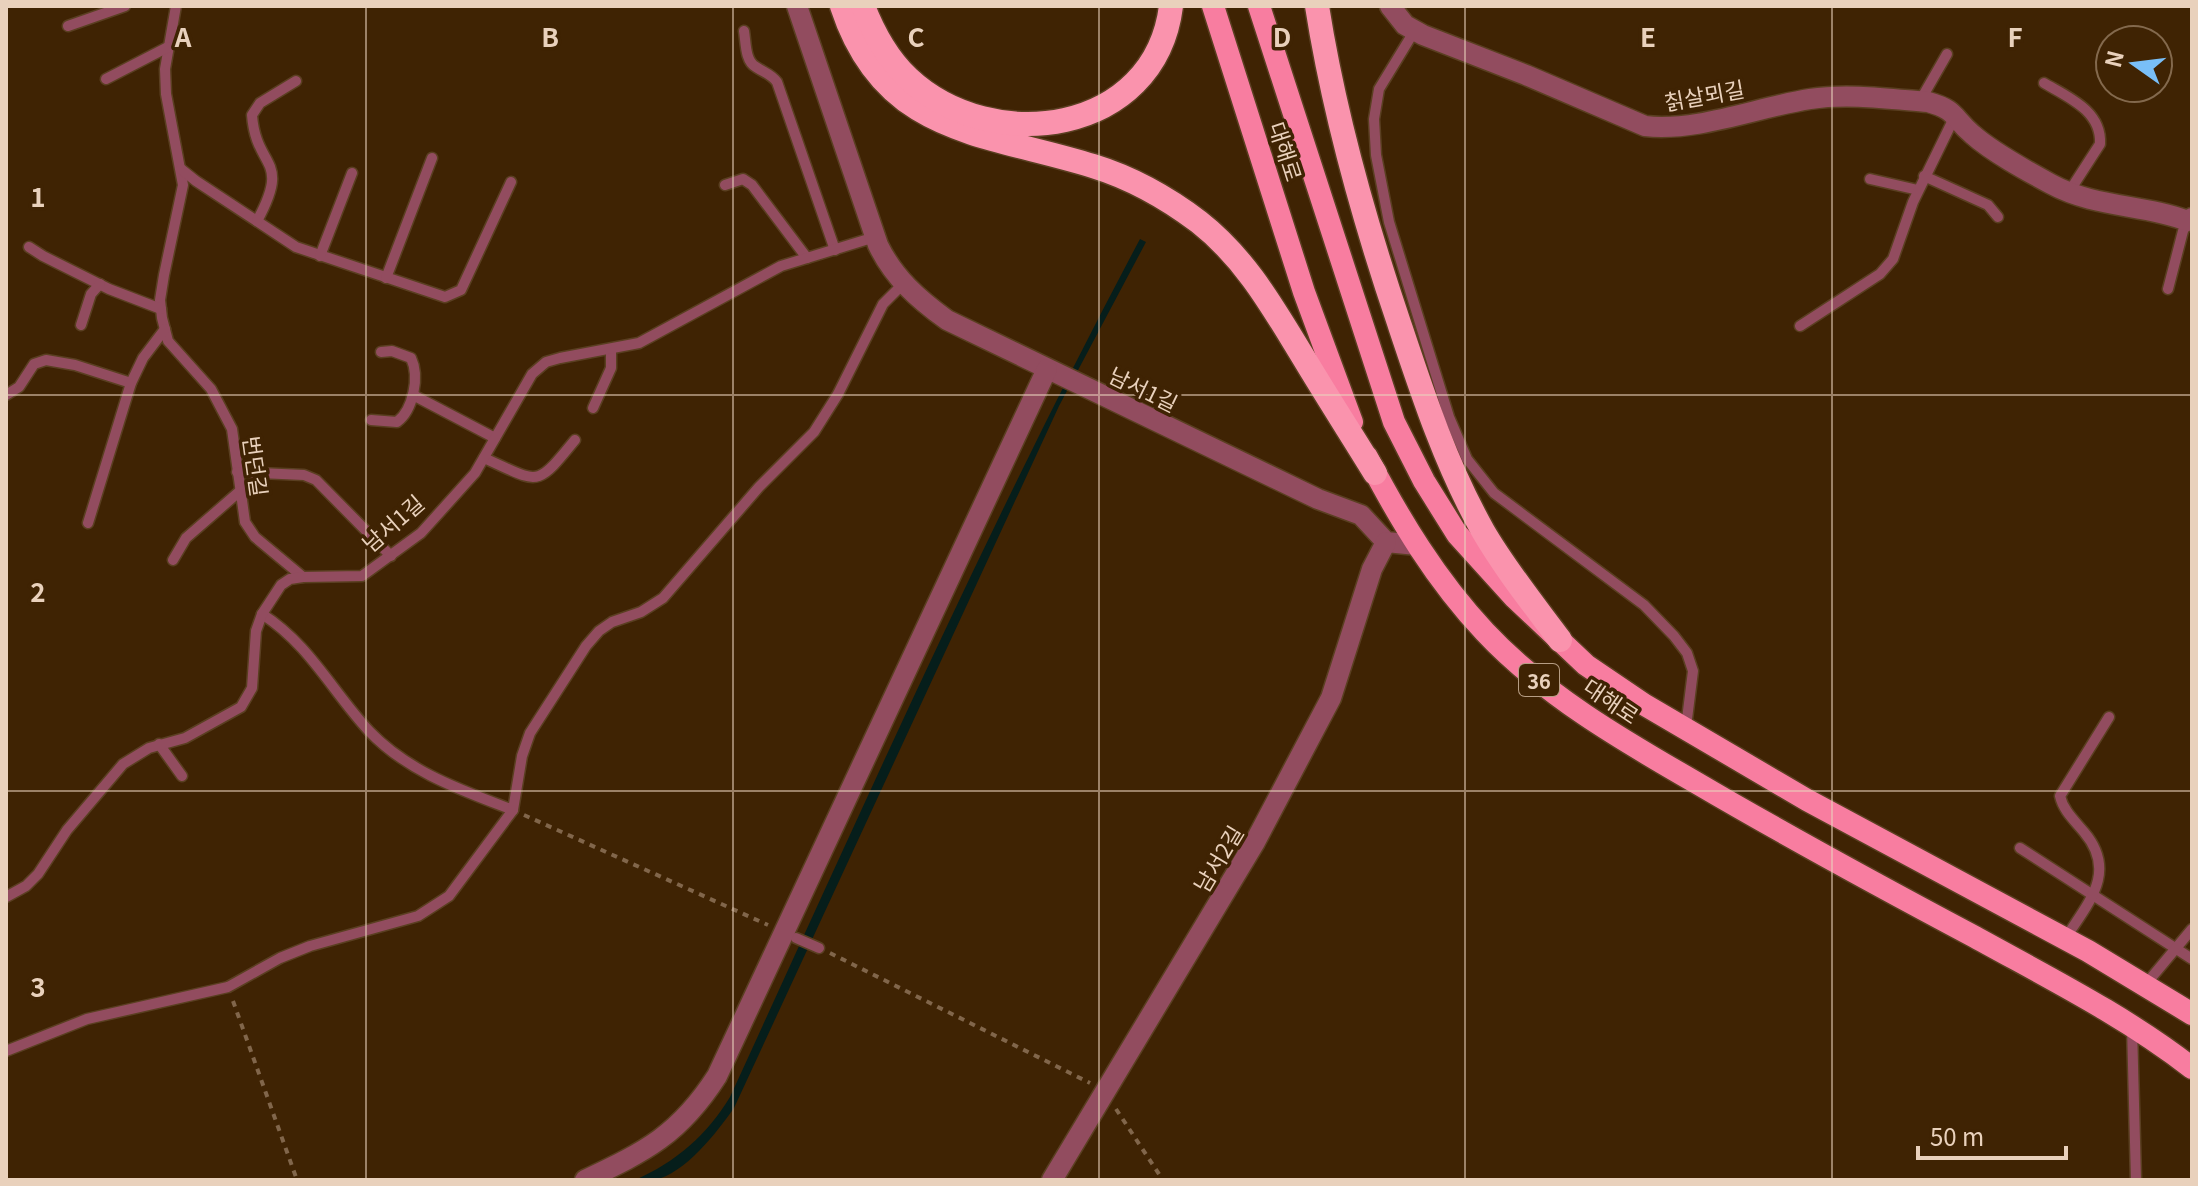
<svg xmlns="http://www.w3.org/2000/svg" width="2198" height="1186" font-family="Georgia,'Noto Sans KR',serif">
<rect width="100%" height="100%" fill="#3f2303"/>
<path fill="#061e1b" d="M1140,239l6,3 -87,164 -325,702c-17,24 -49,66 -80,72 -6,1 -13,0 -19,0 41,-18 72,-45 95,-83 132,-288 261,-578 410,-858z"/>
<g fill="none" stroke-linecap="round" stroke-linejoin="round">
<g stroke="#5a3f21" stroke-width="13">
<g id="service">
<polyline points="176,6 165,69 166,94 183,185 164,275 160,300 162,318 168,341 211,389 232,429 245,522 255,537 303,577"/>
<polyline points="68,26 125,6"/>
<polyline points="1415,30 1379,89 1374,119 1376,155 1389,222 1449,417 1467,459 1494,493 1644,605 1674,636 1687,653 1693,671 1686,727"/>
<path d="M744,31c2,12 1,30 12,36 9,6 15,7 21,15l58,168"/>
<polyline points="106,79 168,47"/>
<path d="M2044,83c24,14 58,28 56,61l-31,48"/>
<polyline points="1920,101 1947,54"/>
<polyline points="181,169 196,181 296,247 445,297 461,290 511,182"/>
<polyline points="1924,176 1988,205 1998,217"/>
<polyline points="1870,179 1918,190"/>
<polyline points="725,185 743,179 752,185 807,258"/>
<path d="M257,221c35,-64 -1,-51 -5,-106l8,-12 36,-22"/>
<polyline points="29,247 43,256 109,289 161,309"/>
<polyline points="320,256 352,173"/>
<polyline points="386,278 432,158"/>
<polyline points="2168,289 2183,231 2188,221"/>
<polyline points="81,325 91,294 100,284"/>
<polyline points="1800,326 1880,274 1893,259 1913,202 1955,116"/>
<polyline points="6,395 19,387 34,364 46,360 75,365 131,383"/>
<polyline points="413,395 495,438"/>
<polyline points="593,408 611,368 611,349"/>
<path d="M371,420l26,2c16,-12 23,-45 14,-64l-19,-7 -11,1"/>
<path d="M484,458c56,25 51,31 91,-18"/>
<polyline points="237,472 304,475 316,480 391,556"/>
<polyline points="88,523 131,383 143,358 165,329"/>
<polyline points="173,560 186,538 240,491"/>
<path d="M262,614c47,30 70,77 107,117 39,41 92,59 144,79"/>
<polyline points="159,744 182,776"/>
<polyline points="2020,848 2192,959"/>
<polyline points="6,897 26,886 38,874 67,830 123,764 149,748 185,738 241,707 252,688 256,631 262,614 281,585 290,579 303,577 362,576 421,533 475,473 532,374 546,362 560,358 639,343 781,266 875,237"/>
<polyline points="796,938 819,948"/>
<path d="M2065,939c23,-36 53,-67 19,-107 -10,-12 -21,-22 -24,-36l49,-79"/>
<polyline points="2146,984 2192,929"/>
<polyline points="2132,1027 2136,1180"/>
<polyline points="6,1051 87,1019 228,987 280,958 310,946 418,916 449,896 513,810 522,756 530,733 586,646 599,631 612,622 641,612 663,598 759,487 814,432 838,394 883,304 903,284"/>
</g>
</g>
<g stroke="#5a3f21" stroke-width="23">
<g id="minor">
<path d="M797,6l81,239c16,33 40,54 69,75l371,179 43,16 25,27 31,3"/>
<path d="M1390,6l15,19 18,10 103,40 119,51c53,6 113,-19 165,-27 38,-6 81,0 118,3 29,8 24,15 44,32 20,18 55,37 79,50 44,24 93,20 137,37l4,-3"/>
<path d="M585,1180c61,-29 94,-45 132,-104l330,-707"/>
<polyline points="1052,1180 1255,842 1331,698 1372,569 1386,542"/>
</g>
</g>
<g stroke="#5a3f21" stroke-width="25">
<g id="trunk">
<polyline points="1213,6 1304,292 1352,422"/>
<polyline points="1259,6 1394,422 1424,481 1457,534 1515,598 1586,665 1645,705 1807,800 2088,951 2192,1014"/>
<path d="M1367,457c33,63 69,123 118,175 58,62 137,108 210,150 92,54 186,105 280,155 74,41 150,79 217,131"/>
</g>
</g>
<g stroke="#5a3f21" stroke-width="27">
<g id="motorway">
<path d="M842,6c42,129 142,126 251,160 39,12 73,31 106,56 46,36 73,84 103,133 24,40 49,79 73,118"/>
<path d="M863,6c10,26 25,53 45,72 84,79 247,57 263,-72"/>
<path d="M1317,6c17,108 47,214 82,317 24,72 47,142 84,208 22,38 51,74 77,109"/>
</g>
</g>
<g stroke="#81664b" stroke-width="4" stroke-dasharray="6 6" stroke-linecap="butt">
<polyline points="524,815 768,925"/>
<polyline points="830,953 1090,1083"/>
<polyline points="233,1001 297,1180"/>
<polyline points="1116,1109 1163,1180"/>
</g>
<use href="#service" stroke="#924c5f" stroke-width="10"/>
<use href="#minor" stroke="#924c5f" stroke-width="20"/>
<use href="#trunk" stroke="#f87da0" stroke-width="22"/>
<use href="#motorway" stroke="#fa93ad" stroke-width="24"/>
</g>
<path fill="none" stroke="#e9d1bc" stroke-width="2" stroke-opacity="0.55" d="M366,6v1174M733,6v1174M1099,6v1174M1465,6v1174M1832,6v1174M6,395h2186M6,791h2186"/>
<g text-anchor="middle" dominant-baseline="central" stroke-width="7" stroke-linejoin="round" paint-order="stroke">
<rect fill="#3f2303" stroke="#b69d84" stroke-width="2" x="1519" y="664" width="40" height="32" rx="6"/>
<g font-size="20" font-weight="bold" fill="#e9d1bc">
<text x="1539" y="680">36</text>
</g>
<g font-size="22" fill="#e9d1bc" stroke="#3f2303">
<text transform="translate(1704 94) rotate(-10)">칡살뫼길</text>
<text transform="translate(1287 151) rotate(72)">대해로</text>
<text transform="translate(1144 388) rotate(26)">남서1길</text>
<text transform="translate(257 466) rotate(82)">번던길</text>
<text transform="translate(392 522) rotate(-41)">남서1길</text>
<text transform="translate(1612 700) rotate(34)">대해로</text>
<text transform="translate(1217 858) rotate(-59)">남서2길</text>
</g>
</g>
<g font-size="26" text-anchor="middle" font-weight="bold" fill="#e9d1bc" stroke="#3f2303" stroke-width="7" stroke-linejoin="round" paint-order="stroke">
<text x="183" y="47">A</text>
<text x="550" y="47">B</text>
<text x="916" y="47">C</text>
<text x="1282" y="47">D</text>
<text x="1648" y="47">E</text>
<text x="2015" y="47">F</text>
<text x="38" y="207">1</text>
<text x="38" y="602">2</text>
<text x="38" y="997">3</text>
</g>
<rect width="2198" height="1186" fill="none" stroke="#e9d1bc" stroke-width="16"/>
<g transform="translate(2134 64) rotate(284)"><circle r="38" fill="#3f2303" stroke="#83694d" stroke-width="2"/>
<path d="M0-6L14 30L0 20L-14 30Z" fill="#79bff8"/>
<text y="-12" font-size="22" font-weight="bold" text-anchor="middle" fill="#e9d1bc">N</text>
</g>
<path d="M1918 1146v12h148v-12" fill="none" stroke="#e9d1bc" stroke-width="4"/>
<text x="1930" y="1146" font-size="24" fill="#e9d1bc" stroke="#3f2303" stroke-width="6" paint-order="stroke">50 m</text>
</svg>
